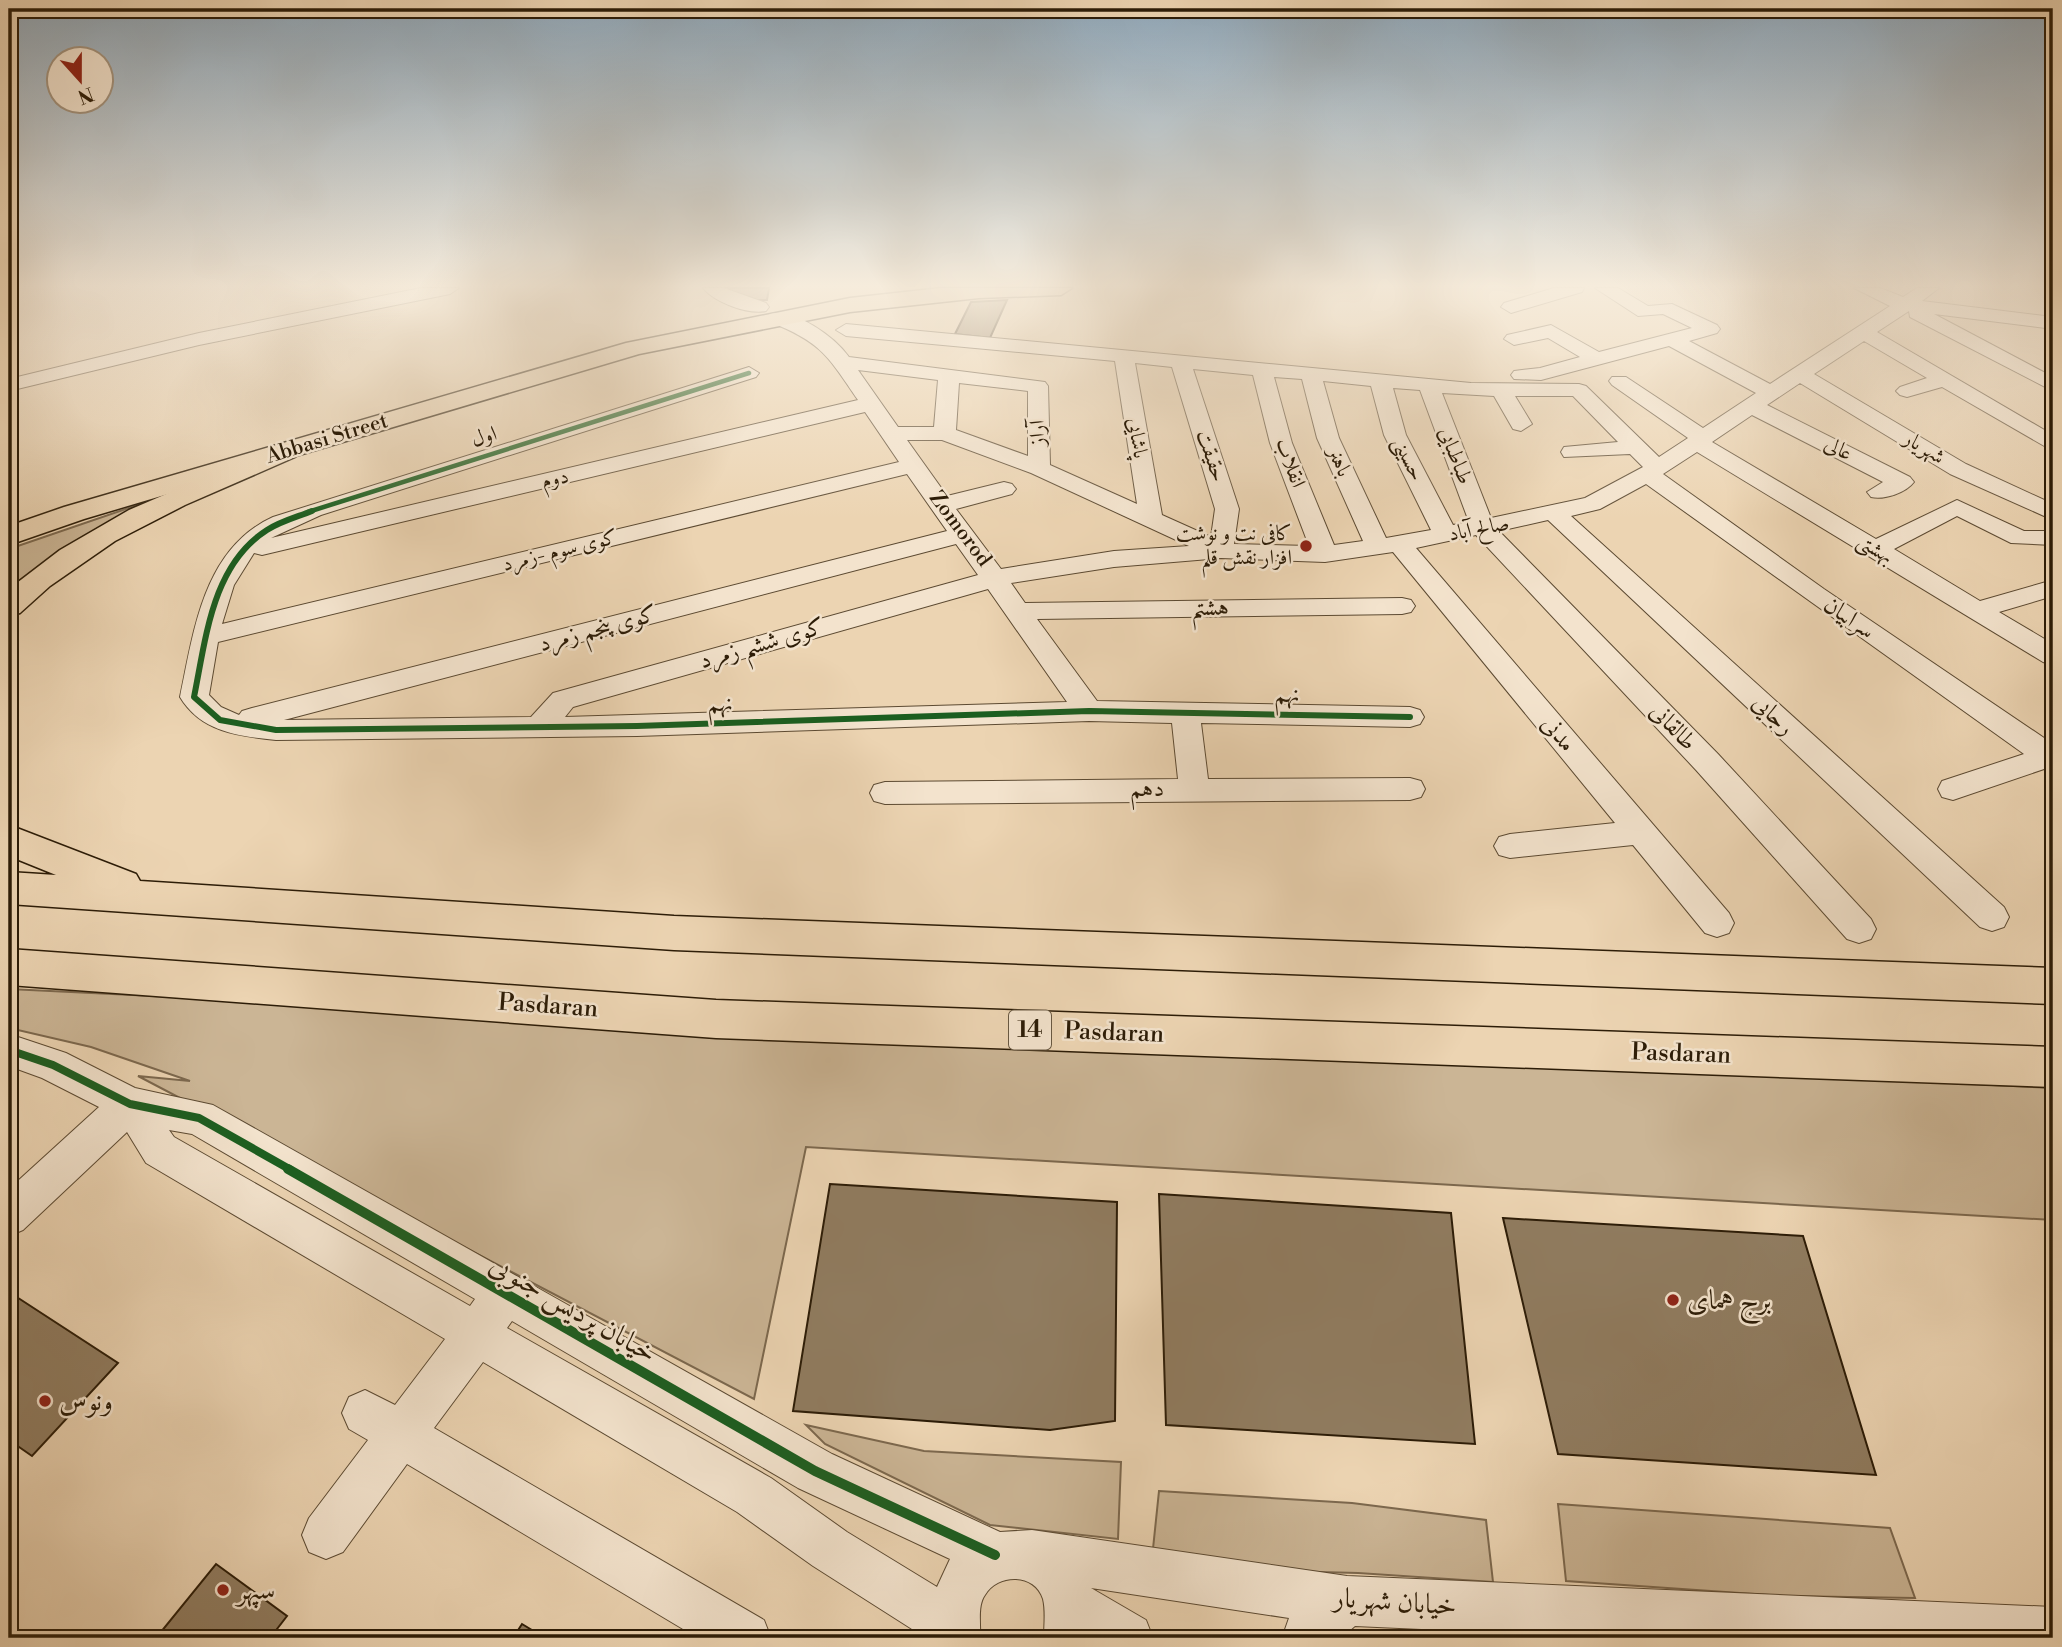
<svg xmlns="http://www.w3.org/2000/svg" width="2062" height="1647" font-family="'Libre Bodoni',Amiri,serif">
<rect width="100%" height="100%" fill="#ecd4b2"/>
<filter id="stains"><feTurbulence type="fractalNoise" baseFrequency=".00286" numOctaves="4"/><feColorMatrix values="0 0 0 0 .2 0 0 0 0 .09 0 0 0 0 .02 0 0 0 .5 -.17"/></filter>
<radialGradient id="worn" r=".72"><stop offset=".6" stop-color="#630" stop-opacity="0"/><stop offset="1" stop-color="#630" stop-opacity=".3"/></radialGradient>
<g fill="#cbb595" stroke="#7c684e" stroke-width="2">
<polygon points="155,499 65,549 9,591 9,549"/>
<polygon points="9,989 2053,1088 2053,1220 806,1147 754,1399 138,1076 190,1081 91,1047 9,1028"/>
<polygon points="806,1425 924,1451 1121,1462 1118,1539 990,1525 825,1444"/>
<polygon points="1159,1491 1352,1503 1486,1520 1493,1582 1358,1573 1151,1568"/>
<polygon points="1558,1504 1890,1528 1915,1598 1783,1596 1566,1581"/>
</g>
<g fill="#907c60" stroke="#2c1c07" stroke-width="2">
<polygon points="719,288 769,288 767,300 756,300"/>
<polygon points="1007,300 990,338 955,334 971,302"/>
<polygon points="830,1184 1117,1202 1115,1421 1050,1430 793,1411"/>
<polygon points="1159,1194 1451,1213 1475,1444 1166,1425"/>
<polygon points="1503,1218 1803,1236 1876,1475 1558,1454"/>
<polygon points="9,1292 118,1363 32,1456 9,1440"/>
<polygon points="216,1564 287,1616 270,1638 156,1638"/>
<polygon points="522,1624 545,1638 513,1638"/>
</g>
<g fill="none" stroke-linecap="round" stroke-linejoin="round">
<g stroke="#5c4a32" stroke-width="2">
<g id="minor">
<polygon points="421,288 459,288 450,294 199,345 9,391 9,379 199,333"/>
<path d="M703,288h21l42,15 3,4 -3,4c-18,4 -52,-9 -63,-23z"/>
<polygon points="1554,288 1584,288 1582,292 1511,313 1501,307 1504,303"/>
<path d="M1595,288h23l30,18 24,-2 45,21 3,4 -3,4 -28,8 81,43 120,-78 -36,-18h26l23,9 14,-9h22l-17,13 131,16v12l-119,-15 119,63v14l-143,-74 -1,-6 -32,21 176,103v16l-111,-64 -35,10 -7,-2 -4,-4 4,-4 27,-9 -63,-37 -50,33 152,90 87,40v16l-103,-46 -150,-91 -33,22 143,72 4,5c-8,11 -30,18 -43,15l-4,-5 16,-10 -131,-67 -40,27 164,97 81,-39 67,31h29v14l-42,-2 -54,-27 -63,33 86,52 73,-21v16l-54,16 54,32v21l-10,-3 -346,-210 -34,22 161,115 229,155v26l-6,-2 -94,32 -11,-3 -4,-8 4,-8 82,-27 -378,-270 -46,25 -29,7 433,391 5,10 -5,10 -12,4 -12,-4 -432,-407 -49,11 219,223 153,165 5,10 -5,10 -12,4 -12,-4 -151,-169 -220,-235 -60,13 313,365 5,10 -5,10 -12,4 -12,-4 -72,-88 -123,13 -11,-3 -5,-9 5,-9 11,-3 105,-11 -222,-271 -68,10 -104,-4 -107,9 -103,16 14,20 377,-5 9,2 4,6 -4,6 -9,2 -365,5 60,82 313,6 10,3 4,7 -4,7 -10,3 -209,-4 7,56 202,-1 11,3 4,8 -4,8 -11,3 -525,4 -11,-3 -4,-8 4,-8 11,-3 293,-3 -6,-56 -83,-2 -452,15 -361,4c-38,-4 -75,-8 -96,-43 14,-66 23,-148 93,-180l476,-150 10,6 -3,4 -435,138 -50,23 587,-138c-30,-44 -37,-58 -88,-78l-3,-4 3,-4c25,-6 65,23 79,43l196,25 3,4 2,79 87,39 -22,-143 -269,-25 -10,-6 10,-6 625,59 108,1 7,2 73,71 29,-19 -76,-53 -3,-4 3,-4h14l77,51 53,-35 -87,-47 -128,34 -27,-1 -3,-4 3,-4 26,-3 40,-11 -32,-19 -34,7 -10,-6 3,-4 44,-10 48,27 93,-24 -29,-14 -25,2zM1135,363l37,4 43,142 -4,28 -49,-22zM1193,369l60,6 17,68 39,103 -75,-2 5,-35zM858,370l80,10 -4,47h-36zM1274,377l28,2 15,59 46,103 -29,4 -42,-102zM1323,381l48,5 13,49 47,95 -45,8 -47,-100zM959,383l69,8v65l-72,-26zM1393,388l27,2 49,132 -16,3 -47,-90zM1442,393l52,3 19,33 8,2 11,-7 -17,-28h58l45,46 -54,5 -3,5 3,5 66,-3 13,13 -58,31 -94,20zM865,412l34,50 -677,162 12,-39 20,-32 8,2zM907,440h35l89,33 158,73 -75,5 -113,18 -45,-60 56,-15 4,-5 -4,-5 -8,-2 -57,14zM907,474l40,57 -695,177 -10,3 -3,4 -18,-8 -12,-12 9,-53zM956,544l22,31 -425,118 -22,24 -247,3zM988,589l79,113 -502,15 8,-10z"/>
<path d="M9,1034l57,19 69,35 78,17 619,349 168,78 32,-2 315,46 706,31v31h-433l-265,-12 -14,12h-59l7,-20 -198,-30 55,32 7,18h-109c0,-12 2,-27 -1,-39 -8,-26 -45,-26 -58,-4 -8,11 -4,30 -5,43h-54l-113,-72 -76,-54 -254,-150 -49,66 330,192 7,18h-73l-291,-174 -64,88 -17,7 -17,-7 -7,-17 7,-17 59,-78 -19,-11 -7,-16 7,-16 16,-7 30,15 50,-66 -299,-176 -19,-31 -104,98 -14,6v-47l90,-82 -57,-29 -33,-12zM169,1130l23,4 283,165 -5,7 -296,-169zM512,1321l286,167 152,71 -13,28 -90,-55 -76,-54 -264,-150z"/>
</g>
</g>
<g stroke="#2c1c07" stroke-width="3">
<polygon id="major" points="941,288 1072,288 1061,295 979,298 850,312 639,354 84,519 9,545 9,526 64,507 626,343 850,298"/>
</g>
<g stroke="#2c1c07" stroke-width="3">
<g id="highway">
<polygon points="285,443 295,445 299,451 295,457 185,505 115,541 50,586 20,613 9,616 9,589 60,550 129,510"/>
<polygon points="9,825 136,874 140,881 674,916 2053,968 2053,1004 674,950 9,904 9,872 56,875 9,856"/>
<polygon points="9,949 716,1000 2053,1047 2053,1087 716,1038 9,985"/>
</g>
</g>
<use href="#minor" fill="#f3e3cd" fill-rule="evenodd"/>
<use href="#major" fill="#ecd4b2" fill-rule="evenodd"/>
<use href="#highway" fill="#ecd4b2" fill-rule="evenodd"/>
<g stroke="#f3e3cd" stroke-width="7">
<polyline id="cycleway-far3" points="308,512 749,373"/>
</g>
<g stroke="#f3e3cd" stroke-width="10">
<path id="cycleway-far2" d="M312,511c-15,6 -31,10 -45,19 -55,35 -61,108 -73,167l26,23 56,10 361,-4 452,-15 321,6"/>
</g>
<g stroke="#f3e3cd" stroke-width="12">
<polyline id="cycleway-far1" points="9,1050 53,1065 130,1104 199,1118 291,1170"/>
</g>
<g stroke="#f3e3cd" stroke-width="14">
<polyline id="cycleway" points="288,1169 815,1471 995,1555"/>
</g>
<use href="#cycleway-far3" stroke="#1b5e20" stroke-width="4.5"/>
<use href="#cycleway-far2" stroke="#1b5e20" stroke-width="6"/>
<use href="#cycleway-far1" stroke="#1b5e20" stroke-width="8"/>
<use href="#cycleway" stroke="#1b5e20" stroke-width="10"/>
</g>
<linearGradient id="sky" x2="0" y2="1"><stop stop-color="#8fa8bb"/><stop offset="0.55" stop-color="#f6ecdc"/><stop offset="1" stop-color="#f6ecdc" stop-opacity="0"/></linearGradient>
<rect width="2062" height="519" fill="url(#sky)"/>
<g fill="#8f2418" stroke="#f3e3cd" stroke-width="2.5">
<circle cx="1306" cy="546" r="7"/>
<circle cx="1673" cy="1300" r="7"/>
<circle cx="45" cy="1401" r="7"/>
<circle cx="223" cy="1590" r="7"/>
</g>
<g text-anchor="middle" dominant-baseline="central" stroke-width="5" stroke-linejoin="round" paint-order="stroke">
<g font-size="21" fill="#2c1c07" stroke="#f3e3cd">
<text transform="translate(1038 433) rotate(-91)">آراز</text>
<text transform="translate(484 437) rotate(-18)">اول</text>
<text transform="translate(1137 438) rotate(81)">پاشایی</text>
<text transform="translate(327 439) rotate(-17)">Abbasi Street</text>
<text transform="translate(1924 448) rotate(31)">شهریار</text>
<text transform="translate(1838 449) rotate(27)">عالی</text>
<text transform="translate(1211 456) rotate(72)">حقیقت</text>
<text transform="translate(1455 456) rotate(69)">طباطبایی</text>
<text transform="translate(1408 459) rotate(64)">حسینی</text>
<text transform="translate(1339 462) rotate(66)">باهنر</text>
<text transform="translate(1290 463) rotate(70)">انقلاب</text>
<text transform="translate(555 479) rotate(-13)">دوم</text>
<text transform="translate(960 529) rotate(53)">Zomorod</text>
<text transform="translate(1479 529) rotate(-11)">صالح آباد</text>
<text transform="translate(1875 549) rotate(31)">بهشتی</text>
<text transform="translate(560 551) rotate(-14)">کوی سوم -زمرد</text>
</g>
<g font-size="21" fill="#2c1c07" stroke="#f3e3cd" text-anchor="end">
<text x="1292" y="534">کافی نت و نوشت<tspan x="1292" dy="24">افزار نقش قلم</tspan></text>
</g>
<rect fill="#f3e3cd" stroke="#685842" stroke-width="2" x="1009" y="1010.5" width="42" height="39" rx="5"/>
<g font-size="23" font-weight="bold" fill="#2c1c07">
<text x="1030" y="1030">14</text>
</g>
<g font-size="24" fill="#2c1c07" stroke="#f3e3cd">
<text transform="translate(1210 608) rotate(-1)">هشتم</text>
<text transform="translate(1849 618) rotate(34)">سرابیان</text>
<text transform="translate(598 629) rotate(-15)">کوی پنجم زمرد</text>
<text transform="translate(762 644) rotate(-16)">کوی ششم زمرد</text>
<text transform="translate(1287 695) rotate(1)">نهم</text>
<text transform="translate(720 704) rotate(-2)">نهم</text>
<text transform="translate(1773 715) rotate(43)">رجایی</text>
<text transform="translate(1673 727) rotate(46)">طالقانی</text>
<text transform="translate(1558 734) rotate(50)">مدنی</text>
<text transform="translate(1147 789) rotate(-1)">دهم</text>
<text transform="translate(548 1006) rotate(4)">Pasdaran</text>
<text transform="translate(1114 1033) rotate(2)">Pasdaran</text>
<text transform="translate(1681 1054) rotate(2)">Pasdaran</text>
</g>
<g font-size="28" fill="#2c1c07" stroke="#f3e3cd" text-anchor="start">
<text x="1687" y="1300">برج همای</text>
<text x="59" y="1401">ونوس</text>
<text x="237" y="1590">سپهر</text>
</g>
<g font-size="28" fill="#2c1c07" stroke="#f3e3cd">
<text transform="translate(573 1309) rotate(30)">خیابان پردیس جنوبی</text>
<text transform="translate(1395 1602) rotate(4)">خیابان شهریار</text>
</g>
</g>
<rect width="2062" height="1647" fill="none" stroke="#ecd4b2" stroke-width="35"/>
<rect x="10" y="10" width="2041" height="1626" fill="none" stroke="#2c1c07" stroke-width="3.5"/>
<rect x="18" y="18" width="2027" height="1612" fill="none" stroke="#2c1c07" stroke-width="2"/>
<g transform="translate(80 80) rotate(159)"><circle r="33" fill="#f3e3cd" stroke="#a3937e" stroke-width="2"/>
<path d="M0-5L12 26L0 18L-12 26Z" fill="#8f2418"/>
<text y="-10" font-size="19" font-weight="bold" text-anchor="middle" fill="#2c1c07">N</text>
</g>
<rect width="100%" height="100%" filter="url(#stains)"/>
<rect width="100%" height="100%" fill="url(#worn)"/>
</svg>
